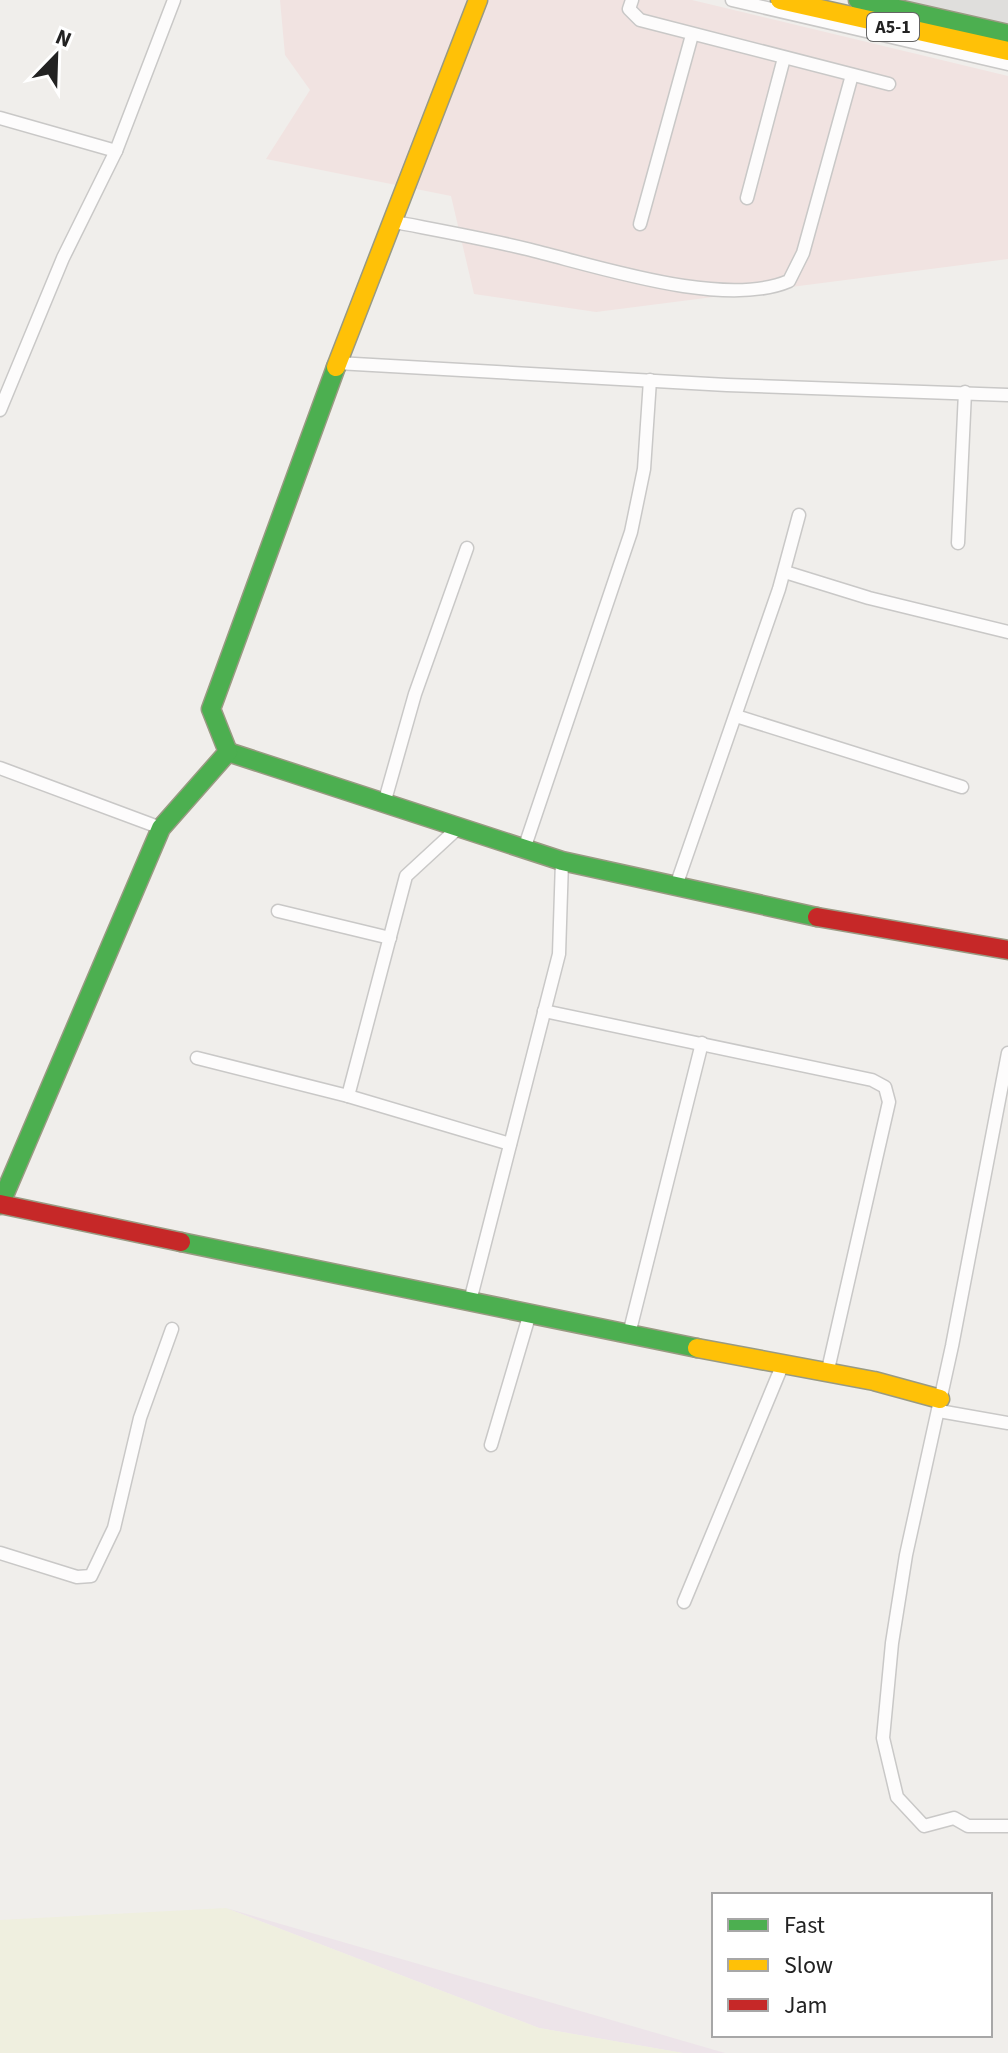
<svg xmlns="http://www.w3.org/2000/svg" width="1008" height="2053" font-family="'Source Sans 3',sans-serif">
<rect width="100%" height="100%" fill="#f0eeeb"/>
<polygon fill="#dfdedc" points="892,0 1008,0 1008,26"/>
<polygon fill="#f1e3e1" points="280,0 692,0 1008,76 1008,259 596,312 474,294 451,196 266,159 310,90 285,55"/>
<polygon fill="#ede4e9" points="226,1908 725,2053 683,2053 539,2028"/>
<polygon fill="#efefdf" points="226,1908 539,2028 683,2053 0,2053 0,1920"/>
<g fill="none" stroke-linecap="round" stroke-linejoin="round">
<g stroke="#c9c8c7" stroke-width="15">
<g id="street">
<polyline points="632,0 629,9 640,20 889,84"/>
<polyline points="732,0 1008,64"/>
<polyline points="0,118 116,151"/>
<polyline points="747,198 784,58"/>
<path d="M390,221c46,9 92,17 137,28 70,17 197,60 262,32l14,-28 49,-178"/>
<polyline points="640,224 692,35"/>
<polyline points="337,363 727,385 1008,395"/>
<polyline points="0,410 63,258 116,151 174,0"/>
<polyline points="958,543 965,392"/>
<polyline points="785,572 869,598 1008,632"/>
<polyline points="736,716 962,787"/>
<polyline points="0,768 161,828"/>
<polyline points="385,800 415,694 467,548"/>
<polyline points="525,846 631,532 644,469 650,380"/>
<polyline points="677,883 779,589 799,515"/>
<polyline points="278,911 390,938"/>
<polyline points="544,1011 872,1080 885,1087 889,1102 827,1374"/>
<polyline points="1008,1053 952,1346 906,1555 892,1643 883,1738 897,1797 924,1826 954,1818 968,1826 1008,1826"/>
<polyline points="197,1058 348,1096 510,1144"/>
<polyline points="348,1096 406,876 458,828"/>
<polyline points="470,1301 559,954 562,861"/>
<polyline points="629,1334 702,1043"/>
<polyline points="939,1411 1008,1423"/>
<polyline points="491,1445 530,1313"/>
<polyline points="0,1553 77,1577 91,1576 114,1528 140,1418 172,1329"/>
<polyline points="684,1602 782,1366"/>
</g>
</g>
<g stroke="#999a82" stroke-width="21">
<g id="fast">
<polyline points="858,0 1008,34"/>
<polyline points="228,752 562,861 817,917"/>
<polyline points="0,1205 161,828 228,752 211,709 336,367"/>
<polyline points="181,1242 697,1348"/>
</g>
</g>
<g stroke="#999a82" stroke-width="21">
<g id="slow">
<polyline points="780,0 1008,51"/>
<polyline points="336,367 478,0"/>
<polyline points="697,1348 874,1381 940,1399"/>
</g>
</g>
<g stroke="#999a82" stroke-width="21">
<g id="jam">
<polyline points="817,917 1008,950"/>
<polyline points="0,1204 181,1242"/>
</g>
</g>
<use href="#street" stroke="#fdfcfc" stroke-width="12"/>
<use href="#fast" stroke="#4caf50" stroke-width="18"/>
<use href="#slow" stroke="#ffc107" stroke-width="18"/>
<use href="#jam" stroke="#c62828" stroke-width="18"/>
</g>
<g text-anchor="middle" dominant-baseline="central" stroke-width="6" stroke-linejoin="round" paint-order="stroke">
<rect fill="#fff" stroke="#646464" stroke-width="2" x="867" y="13" width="52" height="28" rx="6"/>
<g font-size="18" font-weight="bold" fill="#222">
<text x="893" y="27">A5-1</text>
</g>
</g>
<rect x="712" y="1893" width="280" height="144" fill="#ffffff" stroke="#a7a7a7" stroke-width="2"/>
<rect x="728" y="1919" width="40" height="12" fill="#4caf50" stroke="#a7a7a7" stroke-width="2"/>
<text x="784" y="1933" font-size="24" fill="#222222">Fast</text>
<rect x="728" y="1959" width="40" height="12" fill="#ffc107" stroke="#a7a7a7" stroke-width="2"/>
<text x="784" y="1973" font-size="24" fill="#222222">Slow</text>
<rect x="728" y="1999" width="40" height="12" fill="#c62828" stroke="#a7a7a7" stroke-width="2"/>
<text x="784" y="2013" font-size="24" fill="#222222">Jam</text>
<g transform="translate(56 56) rotate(23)" stroke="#ffffff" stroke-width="6" paint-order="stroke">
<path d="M0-6L14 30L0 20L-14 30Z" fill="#222222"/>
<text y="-12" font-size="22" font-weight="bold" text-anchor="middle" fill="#222222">N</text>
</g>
</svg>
